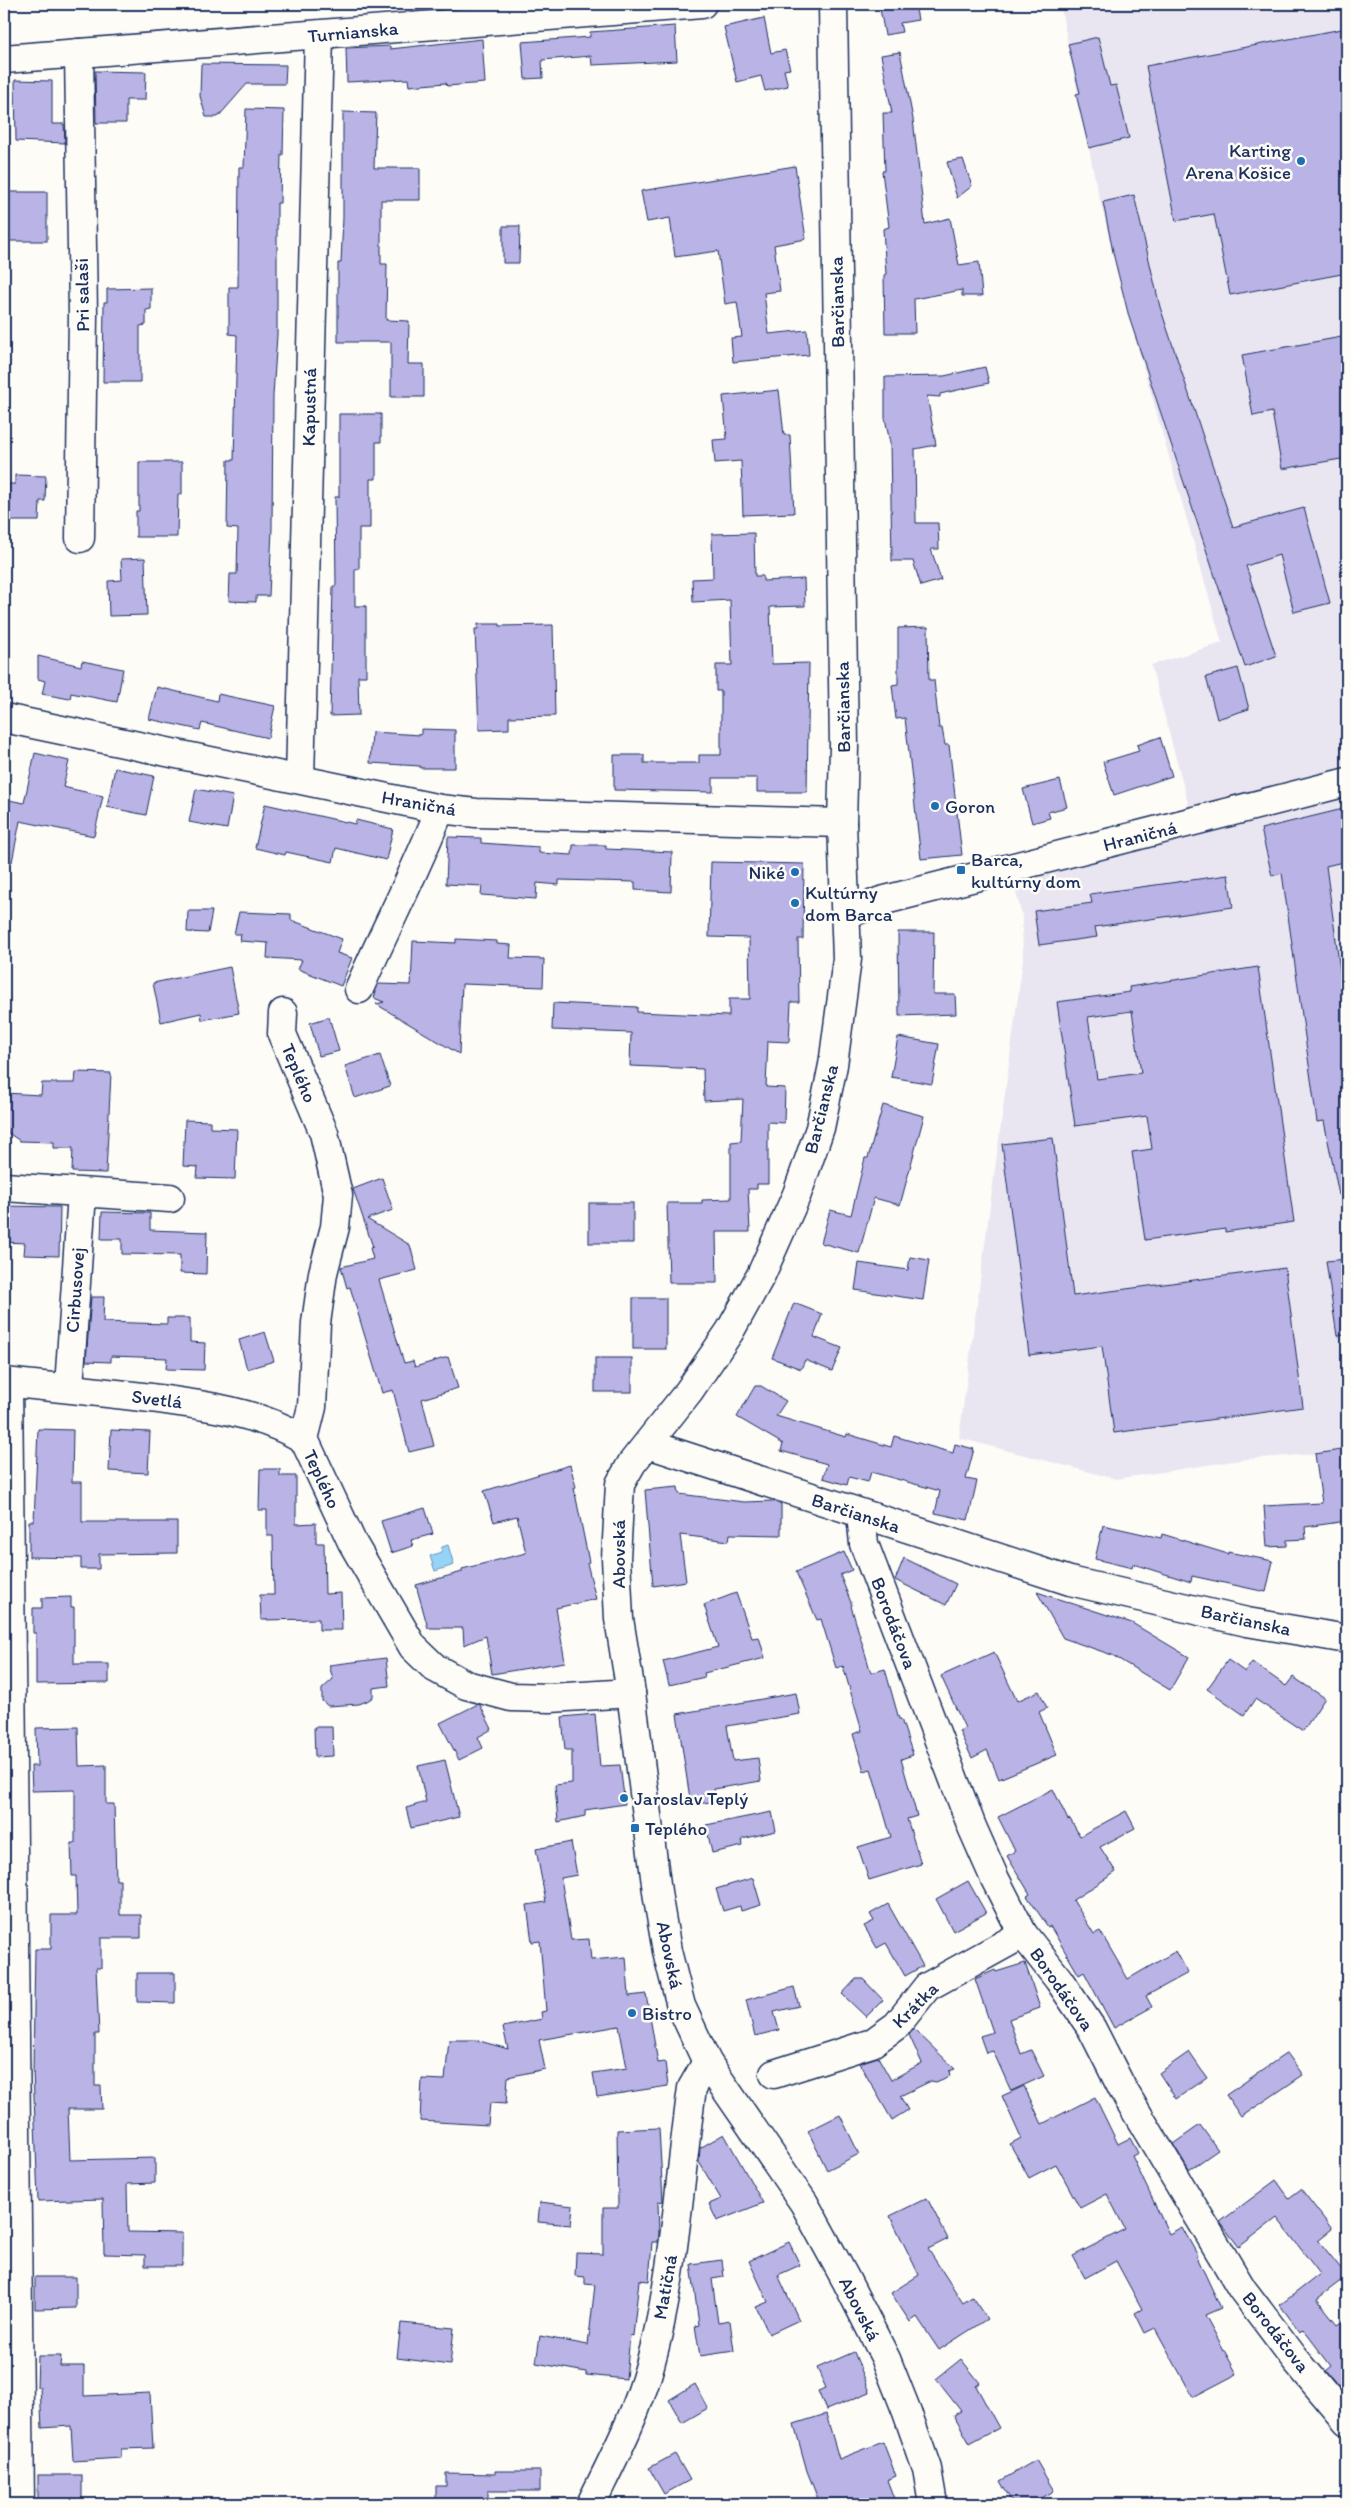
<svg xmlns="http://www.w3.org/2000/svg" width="1351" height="2508" font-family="Itim,sans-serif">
<rect width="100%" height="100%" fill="#fdfcf7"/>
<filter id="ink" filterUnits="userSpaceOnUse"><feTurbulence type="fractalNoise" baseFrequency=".02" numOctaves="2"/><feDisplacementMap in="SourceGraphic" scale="10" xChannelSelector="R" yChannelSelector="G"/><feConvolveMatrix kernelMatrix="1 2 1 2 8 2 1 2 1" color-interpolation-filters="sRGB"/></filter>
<g filter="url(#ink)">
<polygon fill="#e9e6f2" points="1060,4 1347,4 1347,1465 1338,1466 1315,1454 1247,1459 1116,1479 959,1438 1023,959 1022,916 1010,869 1193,822 1151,665 1222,643 1129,316 1096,184"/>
<polygon fill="#96d4f7" stroke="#6592ba" points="448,1545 454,1565 435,1571 430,1556 441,1552 442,1547"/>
<g fill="#bab3e5" stroke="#1b2f5e" fill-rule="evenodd">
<polygon points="879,4 915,4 918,20 900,23 902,32 885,35"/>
<polygon points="764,18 771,53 785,50 790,69 784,70 788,86 765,91 761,76 737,82 724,27"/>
<polygon points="675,26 677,61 592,65 591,56 542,60 543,78 525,79 522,42 590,37 590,32"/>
<polygon points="1347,28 1347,273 1230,295 1214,214 1176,221 1146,66"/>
<polygon points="1098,37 1110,86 1116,85 1129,138 1089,148 1076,94 1080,93 1068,44"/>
<polygon points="482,39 485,83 447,86 446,83 409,86 408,79 347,82 346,48 390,46 390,49"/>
<polygon points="900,52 913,119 925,224 950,218 959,265 979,262 982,296 962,296 962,290 914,299 915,333 885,333 884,275 886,274 883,229 889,227 882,171 885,171 883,113 892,113 881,55"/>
<polygon points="201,64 286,65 285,84 247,84 218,117 206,117 200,96"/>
<polygon points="95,71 146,72 145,100 126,100 126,123 96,123"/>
<polygon points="15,80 52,81 52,124 64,124 65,143 16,141"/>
<polygon points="246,109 284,110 283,155 281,155 280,203 277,203 277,335 273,396 272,529 269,596 256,596 256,602 229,601 230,574 237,574 238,529 227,528 228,460 234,460 237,335 229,334 229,287 238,287 239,167 244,167"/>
<polygon points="343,112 376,113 374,168 420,168 420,200 381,200 381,264 387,264 386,320 409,321 408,364 424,364 424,397 391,397 391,342 338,342 338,263 341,263 343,217"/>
<polygon points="963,159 972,186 957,198 947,162"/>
<polygon points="795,166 806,239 774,245 780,291 764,293 769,334 807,330 809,355 733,362 731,338 742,337 737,302 725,304 718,251 675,257 670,218 647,222 641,191"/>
<rect x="4" y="192" width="43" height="49"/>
<polygon points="1134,195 1160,307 1233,527 1304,508 1330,603 1294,612 1279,555 1246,566 1276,656 1245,667 1129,317 1114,257 1103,202"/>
<polygon points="503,226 520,226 519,263 503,263"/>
<polygon points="151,288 151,309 146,310 146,325 140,326 140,382 103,382 104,302 107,302 107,289"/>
<polygon points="1347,336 1347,458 1282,469 1272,412 1253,416 1242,355"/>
<polygon points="985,367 989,383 940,394 940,397 927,396 936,445 915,449 916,523 938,523 939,549 931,549 941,580 921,586 913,561 892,561 890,443 885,418 885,377 944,376"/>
<polygon points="779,390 784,435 790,435 794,513 743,515 741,461 715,463 713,440 727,439 723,396"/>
<polygon points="339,414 381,414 381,442 376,442 376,479 370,479 370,528 359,528 359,569 355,569 355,606 366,606 366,676 358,676 359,715 330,716 333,586 336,586 335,497 339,497"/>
<polygon points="139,462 182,462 182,494 178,494 177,537 136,537 136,511 139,511"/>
<polygon points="15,475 46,476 45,501 40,501 39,521 4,521 4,484 15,484"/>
<polygon points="754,533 755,576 763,576 763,581 804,579 805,606 770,607 772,664 809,663 807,792 757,792 757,778 713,778 713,792 614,790 614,755 644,755 644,763 699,763 699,755 721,755 721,691 716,691 716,665 732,665 730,600 693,602 692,579 713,578 712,534"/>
<polygon points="145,558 147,615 109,616 108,581 122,580 121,559"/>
<polygon points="478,624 500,624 500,626 553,625 555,716 509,717 509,729 479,730 475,629 478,629"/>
<polygon points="928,627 929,680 934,680 939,728 942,728 945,745 949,745 962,855 921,859 905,718 896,719 892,685 898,684 898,628"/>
<polygon points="38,656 81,666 82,661 123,669 117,702 71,693 70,699 42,694 45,681 38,679"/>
<polygon points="1238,668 1249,709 1217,719 1206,677"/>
<polygon points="157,687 217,701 218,694 275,706 268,738 202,723 200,730 149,719"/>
<polygon points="421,729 455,730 455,768 420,768 420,766 370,763 372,732 421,735"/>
<polygon points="1160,737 1172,776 1114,795 1103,762 1139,751 1137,745"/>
<polygon points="35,753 69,761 63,787 103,796 94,836 20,821 12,862 4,862 4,799 24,803"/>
<polygon points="115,768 154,776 146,815 107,807"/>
<polygon points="1060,780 1067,807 1048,812 1050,818 1032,823 1023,789"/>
<polygon points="196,789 233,796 227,829 189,822"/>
<polygon points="265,804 355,824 356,820 393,829 386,860 336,848 333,862 286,852 285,855 255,848"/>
<polygon points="1347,808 1347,861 1326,866 1347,1022 1347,1194 1339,1195 1324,1121 1317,1122 1282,873 1272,876 1261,829"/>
<polygon points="448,837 481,838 481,843 539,847 539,853 572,855 573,845 606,845 606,849 672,852 671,892 635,890 635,882 559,880 559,885 537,883 536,899 481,895 482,886 446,884"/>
<polygon points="711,862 804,864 803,939 798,939 799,1002 791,1002 789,1042 768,1041 766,1087 785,1088 784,1123 768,1122 768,1184 757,1184 757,1189 748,1189 750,1232 716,1232 717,1283 669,1283 667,1203 702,1203 702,1200 731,1199 731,1142 741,1141 743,1099 704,1101 703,1069 630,1066 631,1033 552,1030 553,1003 637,1007 637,1012 729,1016 729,999 750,999 749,938 709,937"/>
<polygon points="1228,875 1233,907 1095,927 1097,937 1039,945 1034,911 1092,903 1090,894"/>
<polygon points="188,911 212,911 208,933 187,932"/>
<polygon points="239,912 291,914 291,920 342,939 337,953 352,958 341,986 298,969 302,960 267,958 268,943 240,941 241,934 234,934"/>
<polygon points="898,932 934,932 933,994 955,994 956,1014 899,1016"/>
<polygon points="456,939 497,941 497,944 511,945 510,958 544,959 543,987 462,984 459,1054 376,1004 384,1002 374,998 378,984 411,985 413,941 456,943"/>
<polygon points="230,967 239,1013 202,1020 201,1013 161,1022 153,983"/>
<path d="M1258,967l36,255 -69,10v-3l-80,11 -13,-88 20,-3 -5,-33 -72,10 -18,-124 73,-10 -1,-5zM1132,1011l9,62 -44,6 -9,-62z"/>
<polygon points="329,1017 339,1051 319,1056 310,1023"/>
<polygon points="898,1037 939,1044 932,1084 891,1077"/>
<polygon points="380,1055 390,1086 355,1098 345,1066"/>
<polygon points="76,1072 111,1073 106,1173 72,1172 73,1148 54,1148 54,1142 20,1141 4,1130 4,1093 41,1095 42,1083 75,1083"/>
<polygon points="883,1105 924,1116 900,1205 874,1198 859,1253 821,1243 830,1210 851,1215 865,1158 868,1158"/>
<polygon points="185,1120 210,1121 210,1128 237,1129 235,1179 197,1178 198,1167 183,1166"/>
<polygon points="1053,1138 1073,1296 1285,1268 1303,1407 1114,1433 1102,1346 1029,1355 1002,1144"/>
<polygon points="382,1178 393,1210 367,1219 410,1245 417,1270 379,1280 404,1363 413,1361 415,1367 448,1357 458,1388 422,1399 434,1446 409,1452 393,1390 382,1393 350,1287 347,1288 341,1267 373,1259 370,1248 373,1247 353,1189"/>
<rect x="589" y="1203" width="44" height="40"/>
<polygon points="4,1206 60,1207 59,1256 24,1255 25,1243 4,1242"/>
<polygon points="102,1212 150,1213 150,1230 207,1232 206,1274 180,1273 180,1255 122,1254 122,1239 101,1239"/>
<polygon points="910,1257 929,1260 923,1300 855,1290 859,1263 908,1270"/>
<polygon points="1347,1259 1347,1335 1337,1336 1326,1261"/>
<polygon points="91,1297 104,1297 103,1322 167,1324 167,1318 190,1318 190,1342 205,1343 204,1370 166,1369 167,1358 111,1356 111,1362 86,1361"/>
<rect x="633" y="1298" width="33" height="51"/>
<polygon points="794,1303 822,1314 814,1337 842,1348 832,1371 805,1360 801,1369 772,1358"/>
<polygon points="265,1332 274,1361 247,1369 239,1340"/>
<rect x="595" y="1358" width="37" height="34"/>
<polygon points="755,1386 761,1386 786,1401 776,1416 846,1437 847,1434 891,1447 894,1436 953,1453 955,1444 974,1449 966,1479 977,1481 968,1520 935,1513 940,1491 871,1472 868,1482 849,1477 847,1485 823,1478 827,1464 781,1451 783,1444 737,1417"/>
<polygon points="38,1429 73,1430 72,1482 82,1482 82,1522 177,1522 177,1553 99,1554 99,1569 81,1569 81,1558 29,1557 29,1521 34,1521"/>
<polygon points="111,1430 150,1432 148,1473 109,1471"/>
<polygon points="1347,1449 1347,1521 1305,1527 1306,1539 1287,1540 1287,1546 1267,1547 1264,1506 1322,1503 1315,1454"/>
<polygon points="570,1465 576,1487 574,1488 589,1562 587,1563 596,1599 556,1608 565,1662 492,1674 486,1636 464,1645 463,1628 428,1628 416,1585 462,1572 462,1569 526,1553 517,1516 494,1522 484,1491"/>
<polygon points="260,1469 280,1469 280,1476 296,1476 296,1524 316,1523 316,1543 324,1543 325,1594 341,1593 342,1630 319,1630 319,1619 261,1620 260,1595 274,1595 273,1536 267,1536 267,1510 259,1510"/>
<polygon points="678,1487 679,1494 744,1502 774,1501 781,1504 781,1535 730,1534 729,1541 680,1535 686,1581 653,1586 645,1490"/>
<polygon points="425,1508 433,1534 411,1540 413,1546 391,1553 381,1521"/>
<polygon points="1103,1525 1161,1538 1162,1534 1228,1554 1228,1552 1273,1561 1266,1592 1192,1576 1191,1582 1133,1564 1132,1568 1095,1559"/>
<polygon points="844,1552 852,1570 840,1575 852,1605 851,1606 871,1673 885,1669 899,1719 901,1719 913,1755 901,1759 917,1816 907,1819 921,1864 869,1880 858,1847 891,1837 871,1769 864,1771 853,1734 862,1731 843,1666 836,1668 821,1619 817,1620 796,1572"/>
<polygon points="904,1558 956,1584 946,1605 895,1580"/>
<polygon points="1037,1592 1132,1623 1189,1657 1170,1690 1112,1655 1063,1638"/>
<polygon points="736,1593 752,1638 759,1637 765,1658 704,1673 705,1677 669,1685 663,1661 718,1647 704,1605"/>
<polygon points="71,1597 71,1607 74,1607 74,1664 109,1664 109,1683 36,1684 36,1633 33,1633 33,1608 42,1608 42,1598"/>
<polygon points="994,1652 1017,1701 1039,1691 1047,1708 1039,1712 1057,1755 999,1779 987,1750 972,1758 959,1731 965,1728 941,1676"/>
<polygon points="386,1658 389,1686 373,1688 373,1697 367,1701 359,1704 328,1706 322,1701 322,1689 333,1679 329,1665"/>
<polygon points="1228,1660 1245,1672 1252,1662 1286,1686 1293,1677 1325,1698 1303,1731 1255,1699 1244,1715 1207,1689"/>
<polygon points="796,1693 800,1714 727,1726 733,1761 758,1758 761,1781 714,1789 716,1801 691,1805 677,1714"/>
<polygon points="478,1704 480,1705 492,1729 478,1737 483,1748 459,1760 440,1723"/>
<polygon points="595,1714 600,1766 620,1765 625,1804 585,1810 585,1816 558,1822 555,1785 572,1783 572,1750 565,1750 562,1717"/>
<polygon points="78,1727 79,1766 106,1765 106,1804 114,1804 116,1880 120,1880 120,1915 141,1915 141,1938 101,1938 101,1968 96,1968 99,2034 95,2034 95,2086 101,2086 102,2109 68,2109 70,2160 155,2158 155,2183 127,2184 128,2232 182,2233 182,2266 145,2266 145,2255 104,2254 103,2199 38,2201 33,2070 35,1949 51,1949 51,1915 77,1915 76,1876 72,1876 71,1843 75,1843 75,1790 32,1791 31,1766 37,1766 36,1728"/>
<polygon points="314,1727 332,1727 333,1756 315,1757"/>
<polygon points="445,1760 459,1817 411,1828 406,1808 426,1802 418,1766"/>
<polygon points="1053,1789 1068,1820 1070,1819 1080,1836 1126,1811 1135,1828 1100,1847 1116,1872 1073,1900 1094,1934 1100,1931 1128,1979 1176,1951 1188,1973 1146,1996 1152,2007 1114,2028 1084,1972 1079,1975 1050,1926 1048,1927 1027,1896 1030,1894 1007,1856 1015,1851 998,1817"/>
<polygon points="772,1812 776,1831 742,1839 743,1846 712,1853 706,1825"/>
<polygon points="571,1842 577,1875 561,1878 571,1940 589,1939 591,1960 626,1957 629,1996 646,1994 658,2063 665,2062 668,2086 597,2097 593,2073 627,2068 619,2026 539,2040 545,2069 508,2077 506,2104 490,2103 488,2125 420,2121 422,2079 445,2080 449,2040 476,2040 508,2049 503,2027 542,2019 541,2012 546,2011 540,1941 532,1942 527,1905 546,1902 536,1849"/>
<polygon points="753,1878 761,1905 741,1911 740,1906 723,1911 716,1889"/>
<polygon points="968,1881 986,1913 953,1931 936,1899"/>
<polygon points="888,1904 923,1966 905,1976 886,1943 877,1948 864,1926 874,1921 870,1914"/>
<polygon points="1025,1963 1040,2008 1009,2019 1021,2054 1031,2050 1044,2076 1011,2091 993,2051 986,2053 980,2036 993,2032 975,1979 995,1970 996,1972"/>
<polygon points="137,1973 175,1973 175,2003 137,2002"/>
<polygon points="856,1979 863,1979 883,2000 866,2017 842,1994"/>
<polygon points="794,1987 799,2006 774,2012 779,2030 755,2036 746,2000"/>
<polygon points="914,2029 955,2069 949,2071 950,2076 936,2082 931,2081 900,2096 908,2110 892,2120 859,2063 878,2057 891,2080 922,2063 909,2035"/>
<polygon points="1189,2052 1207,2078 1176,2099 1159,2073"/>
<polygon points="1287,2053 1303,2075 1241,2117 1226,2095"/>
<polygon points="1024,2086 1042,2124 1095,2097 1118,2144 1130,2138 1138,2153 1132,2156 1169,2234 1182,2227 1198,2256 1197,2257 1221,2308 1205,2315 1237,2374 1193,2397 1155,2328 1145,2333 1135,2313 1142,2309 1116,2261 1085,2278 1073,2256 1125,2229 1107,2194 1080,2208 1056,2164 1029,2178 1010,2144 1021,2138 1002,2096"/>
<polygon points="840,2115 859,2154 827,2170 808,2131"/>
<polygon points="1200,2125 1218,2150 1189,2170 1173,2144"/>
<polygon points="659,2128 663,2201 658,2202 659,2235 658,2242 652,2242 649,2281 639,2280 633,2336 630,2335 626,2379 586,2375 586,2372 536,2363 540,2336 588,2345 595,2285 585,2284 585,2277 575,2276 576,2253 603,2254 603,2208 618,2208 617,2130"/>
<polygon points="724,2134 763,2203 717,2221 709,2204 721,2199 699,2162 700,2148"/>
<polygon points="1276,2180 1289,2198 1301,2189 1332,2229 1318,2240 1347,2276 1317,2299 1337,2324 1347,2317 1347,2397 1325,2371 1331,2366 1303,2329 1300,2332 1280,2305 1320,2274 1277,2218 1239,2247 1220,2222"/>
<polygon points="927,2198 948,2239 928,2249 963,2303 972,2297 987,2319 939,2350 917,2317 910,2322 891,2293 919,2275 890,2216"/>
<polygon points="540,2202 573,2206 571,2225 538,2222"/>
<polygon points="789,2242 800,2265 778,2275 799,2320 769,2334 756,2307 768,2302 749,2261"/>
<polygon points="722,2260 724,2277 712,2279 718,2323 730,2321 734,2351 700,2356 695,2326 699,2325 691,2264"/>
<polygon points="35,2277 76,2277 76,2308 35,2309"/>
<polygon points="401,2323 454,2328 450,2365 397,2358"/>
<polygon points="854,2352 870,2392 826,2410 818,2391 826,2388 817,2368"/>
<polygon points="38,2356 61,2356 60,2366 84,2366 84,2396 150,2393 153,2448 121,2449 121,2458 73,2461 71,2426 42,2428 40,2387 37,2387"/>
<polygon points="961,2359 980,2383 976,2386 999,2428 970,2444 954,2415 961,2411 936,2379"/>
<polygon points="695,2384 708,2408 682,2423 669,2400"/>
<polygon points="826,2414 839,2459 883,2442 896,2476 887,2480 896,2504 820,2504 807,2471 794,2424"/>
<polygon points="675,2454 690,2480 664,2494 649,2468"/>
<polygon points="1036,2460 1054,2491 1031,2504 1013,2504 1000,2481"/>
<polygon points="496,2471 540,2471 540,2491 488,2491 488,2504 436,2504 436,2486 446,2486 446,2473 496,2474"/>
<rect x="38" y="2475" width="44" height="26"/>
</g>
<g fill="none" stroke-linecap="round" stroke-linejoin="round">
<g stroke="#1b2f5e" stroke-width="31">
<g id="minor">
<polyline points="833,4 844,747 842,823 847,959 833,1065 820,1128 797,1194 761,1275 730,1331 689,1391 632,1463 620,1484 616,1558 619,1619 631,1693 658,1899 667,1951 681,2006 707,2062 804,2203 846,2280 886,2359 907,2412 927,2469 933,2504"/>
<polyline points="79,53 83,314 80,538"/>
<polyline points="4,59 702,4"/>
<polyline points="4,718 440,809 476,813 842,823"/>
<polyline points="300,779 319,35"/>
<polyline points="847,914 881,901 1347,782"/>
<path d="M359,989c26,-60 57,-118 81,-180"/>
<polyline points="283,1013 282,1034 324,1133 338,1195 335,1227 323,1273 316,1323 312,1407 304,1439 352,1542 413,1647 435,1668 466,1685 511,1697 550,1698 631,1693"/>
<polyline points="4,1187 170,1198"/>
<path d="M4,1382c49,5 98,10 147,16 53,7 107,14 153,41"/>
<polyline points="8,1383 20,2504"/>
<polyline points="69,1387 82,1193"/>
<polyline points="648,1444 1070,1581 1247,1622 1347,1639"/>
<polyline points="861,1514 864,1544 972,1827 995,1879 1023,1934 1059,1980 1092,2029 1122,2088 1242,2289 1295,2359 1347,2421"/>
<polyline points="774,2074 872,2043 897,2025 927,1987 1023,1934"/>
<path d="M591,2504c22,-45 46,-90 59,-139 25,-90 29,-185 42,-277l15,-26"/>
</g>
</g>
<use href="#minor" stroke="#fdfcf7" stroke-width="28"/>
</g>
</g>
<g fill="#1f6fb2" stroke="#fdfcf7" stroke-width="2">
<circle cx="1301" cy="161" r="5"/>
<circle cx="935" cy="806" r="5"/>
<rect x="956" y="865" width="10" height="10" rx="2.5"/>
<circle cx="795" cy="872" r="5"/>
<circle cx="795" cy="903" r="5"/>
<circle cx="624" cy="1798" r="5"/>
<rect x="630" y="1823" width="10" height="10" rx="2.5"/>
<circle cx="632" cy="2013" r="5"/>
</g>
<g text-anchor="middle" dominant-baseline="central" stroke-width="5" stroke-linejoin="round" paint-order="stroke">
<g font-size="19" fill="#1b2f5e" stroke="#fdfcf7">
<text transform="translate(353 32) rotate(-5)">Turnianska</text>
<text transform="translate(82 295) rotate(-91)">Pri salaši</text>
<text transform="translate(837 302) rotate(-91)">Barčianska</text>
<text transform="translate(309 407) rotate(-89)">Kapustná</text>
<text transform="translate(843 707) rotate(-91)">Barčianska</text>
<text transform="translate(419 803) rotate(10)">Hraničná</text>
<text transform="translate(1140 836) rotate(-14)">Hraničná</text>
<text transform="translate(299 1073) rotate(67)">Teplého</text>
<text transform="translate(821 1109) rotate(-76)">Barčianska</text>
<text transform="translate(75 1290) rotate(-86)">Cirbusovej</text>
<text transform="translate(157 1399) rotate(7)">Svetlá</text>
<text transform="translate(322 1479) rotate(65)">Teplého</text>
<text transform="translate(856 1513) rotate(18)">Barčianska</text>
<text transform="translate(618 1554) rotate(-90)">Abovská</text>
<text transform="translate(1246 1620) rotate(12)">Barčianska</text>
<text transform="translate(894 1623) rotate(69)">Borodáčova</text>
<text transform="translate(670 1955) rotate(78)">Abovská</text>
<text transform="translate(1062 1989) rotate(55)">Borodáčova</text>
<text transform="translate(915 2005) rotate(-45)">Krátka</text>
<text transform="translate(665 2287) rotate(-80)">Matičná</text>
<text transform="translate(860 2309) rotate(63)">Abovská</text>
<text transform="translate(1276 2332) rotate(52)">Borodáčova</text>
</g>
<g font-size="19" fill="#1b2f5e" stroke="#fdfcf7" text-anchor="start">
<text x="1291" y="150" text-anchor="end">Karting<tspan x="1291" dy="22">Arena Košice</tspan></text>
<text x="945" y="806">Goron</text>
<text x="971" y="859">Barca,<tspan x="971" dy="22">kultúrny dom</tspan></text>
<text x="785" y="872" text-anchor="end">Niké</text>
<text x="805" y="892">Kultúrny<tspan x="805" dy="22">dom Barca</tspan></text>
<text x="634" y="1798">Jaroslav Teplý</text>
<text x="645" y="1828">Teplého</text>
<text x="642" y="2013">Bistro</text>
</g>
</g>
<rect width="1351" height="2508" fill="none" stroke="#fdfcf7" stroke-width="20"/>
<rect x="10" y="10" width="1331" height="2488" fill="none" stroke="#1b2f5e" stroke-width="2" filter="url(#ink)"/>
</svg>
